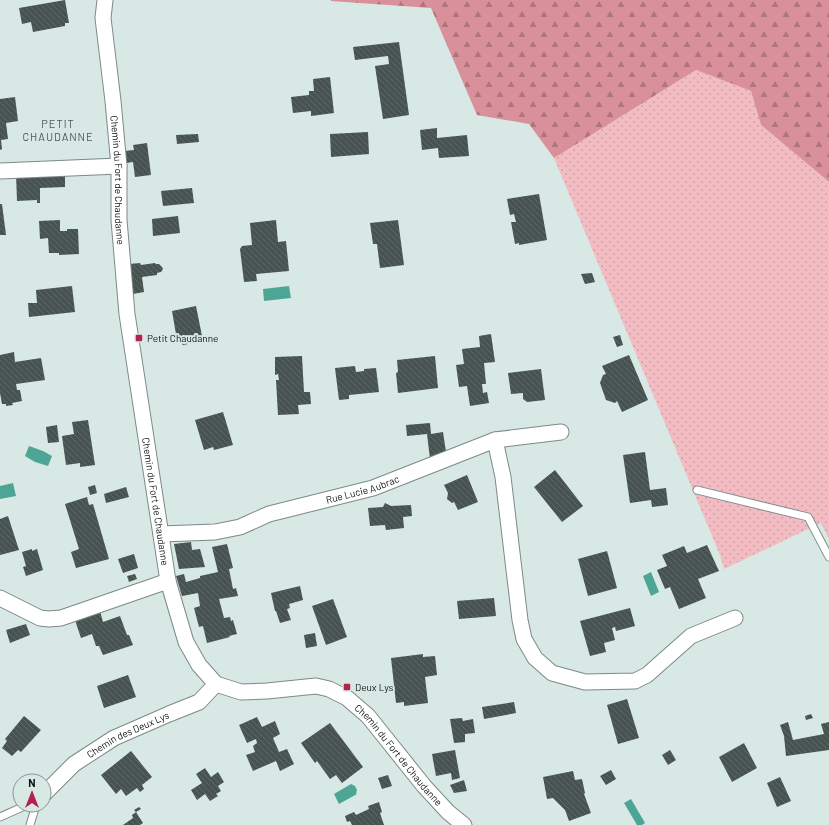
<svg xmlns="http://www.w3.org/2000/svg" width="829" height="825" font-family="Barlow,sans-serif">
<defs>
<pattern id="grass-dots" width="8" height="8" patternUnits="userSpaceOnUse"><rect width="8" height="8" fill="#f2bcc2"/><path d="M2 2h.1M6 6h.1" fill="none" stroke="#cea1a6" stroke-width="1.8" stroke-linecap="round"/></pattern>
<pattern id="forest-firs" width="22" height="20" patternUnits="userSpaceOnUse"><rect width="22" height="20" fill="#d9909a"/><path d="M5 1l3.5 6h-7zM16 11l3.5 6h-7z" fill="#af757c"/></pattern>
<pattern id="building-back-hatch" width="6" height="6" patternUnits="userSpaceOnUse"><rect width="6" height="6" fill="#465350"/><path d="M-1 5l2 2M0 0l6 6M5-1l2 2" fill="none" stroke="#5d6765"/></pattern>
</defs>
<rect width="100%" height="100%" fill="#d8e8e4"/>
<polygon fill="url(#grass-dots)" points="696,70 751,91 761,125 829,182 829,539 821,523 724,569 720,555 554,158"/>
<polygon fill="url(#forest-firs)" points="331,0 829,0 829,182 761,125 751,91 696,70 554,158 529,124 477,115 431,8 331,1"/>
<g fill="#4da695">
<polygon points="289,286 291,298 264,301 263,289"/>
<polygon points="29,446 43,451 52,456 48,466 35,462 25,456"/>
<polygon points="13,483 16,496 0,499 0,486"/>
<polygon points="651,572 659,592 651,596 643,576"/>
<polygon points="351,784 355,786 357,790 356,794 357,794 339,804 334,794"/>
<polygon points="631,799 645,823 642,825 637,825 624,803"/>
</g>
<g fill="url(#building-back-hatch)">
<polygon points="65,0 69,23 65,23 65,26 33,32 31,22 22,24 19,8"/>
<polygon points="399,42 409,115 383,119 375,66 389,64 388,56 355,60 353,47"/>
<polygon points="330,77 334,113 311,116 311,111 293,113 291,97 309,95 309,91 314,91 313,79"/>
<polygon points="15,97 18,121 6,123 8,139 1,140 2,149 0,150 0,99"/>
<polygon points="437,128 437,138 467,135 469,156 439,158 438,148 422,150 420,130"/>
<polygon points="368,132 369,154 331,157 330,134"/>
<polygon points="198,134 199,142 177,144 176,135"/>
<polygon points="147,143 151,175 135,177 133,162 126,163 124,151 134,150 133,145"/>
<polygon points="65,173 65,187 40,188 40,203 37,203 37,200 17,201 16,174"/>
<polygon points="192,188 194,203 163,206 161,191"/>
<polygon points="539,194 547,240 519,245 519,243 515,244 511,222 516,222 514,214 510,215 507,199"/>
<polygon points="0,204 2,204 6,235 0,235"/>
<polygon points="178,216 180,233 153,236 152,219"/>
<polygon points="60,220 60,231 67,231 67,229 78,229 79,254 59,255 59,253 49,253 48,238 40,239 39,221"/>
<polygon points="276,220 278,242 286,241 289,271 256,274 257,281 244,282 240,249 242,246 252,245 250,223"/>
<polygon points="398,220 404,265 380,268 377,244 373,244 370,223"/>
<polygon points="140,263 141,265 155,263 156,264 159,264 162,267 163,269 161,272 157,273 157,275 142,277 144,292 133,294 129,264"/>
<polygon points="592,273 595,282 585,284 581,274"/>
<polygon points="72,286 75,312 29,317 28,303 37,303 36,290"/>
<polygon points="196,306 203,341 183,345 177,340 172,311"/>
<polygon points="491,334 495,362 484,363 486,384 482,384 483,393 487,392 489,403 470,406 467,386 459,387 456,365 464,364 462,349 480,347 479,336"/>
<polygon points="620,335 623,345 617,347 613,337"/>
<polygon points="14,352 15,362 41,358 45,380 16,384 17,390 20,390 22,401 12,403 13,405 6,406 6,404 2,404 0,393 0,355"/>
<polygon points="629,355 648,400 622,412 617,401 615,403 606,400 600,383 603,375 606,374 602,366"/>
<polygon points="302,356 304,392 310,392 311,404 298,405 299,414 278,415 276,380 279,380 278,374 275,375 275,357"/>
<polygon points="435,356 438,388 398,393 396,373 398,372 397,360"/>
<polygon points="355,366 356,372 364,371 364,369 376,368 379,392 349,395 349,399 339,400 335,368"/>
<polygon points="541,369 545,400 527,402 523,399 523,393 511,394 508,373"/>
<polygon points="223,412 233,445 214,450 213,447 204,450 195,420"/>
<polygon points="88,420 95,465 80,467 80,463 66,465 62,436 74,434 72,422"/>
<polygon points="430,423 431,434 443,432 446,452 430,459 427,434 407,436 406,425"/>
<polygon points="57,425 59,442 48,443 46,427"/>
<polygon points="645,452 650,490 666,488 668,505 652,507 651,500 630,503 623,455"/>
<polygon points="555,470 583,506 562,522 534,487"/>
<polygon points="467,475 478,502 458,510 454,502 452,503 447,499 448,493 444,485"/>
<polygon points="95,485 97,493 90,495 88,487"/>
<polygon points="126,487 129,497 106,503 104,494"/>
<polygon points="87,497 89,505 93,504 109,559 76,568 71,552 79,549 65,504"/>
<polygon points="385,503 391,506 411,505 412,516 403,517 404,528 386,530 385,525 370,526 368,508 383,507"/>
<polygon points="8,516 19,550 0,555 0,519"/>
<polygon points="191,542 192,550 200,549 205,567 179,569 174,544"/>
<polygon points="227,544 233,568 229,569 233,589 236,588 238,596 219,599 224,618 230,617 231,621 233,620 237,634 229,636 230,637 207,643 203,626 199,627 194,608 200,606 198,593 182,596 176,576 184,574 186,582 200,578 200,576 218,572 212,547"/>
<polygon points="707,545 719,571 698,579 706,598 679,609 670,587 665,589 657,570 667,566 662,555 684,546 687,553"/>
<polygon points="32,549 32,551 37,549 43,570 26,576 23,567 26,566 22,552"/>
<polygon points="607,551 617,588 588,596 578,559"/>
<polygon points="134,554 138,568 123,573 118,559"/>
<polygon points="135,574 137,579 129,582 127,576"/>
<polygon points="300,586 303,600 289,604 290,608 287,609 291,620 280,623 276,611 275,611 271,593"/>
<polygon points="494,598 496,616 459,619 457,601"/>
<polygon points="333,599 347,637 326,645 312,606"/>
<polygon points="630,608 635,626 616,631 615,627 612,628 615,640 604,643 606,652 590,656 580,621"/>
<polygon points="100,611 103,622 120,616 127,635 129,635 133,645 103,655 99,646 96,646 92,634 81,638 75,620"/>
<polygon points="26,624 30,635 10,643 6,630"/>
<polygon points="315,633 317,646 306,648 304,635"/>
<polygon points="423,654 423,657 435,656 437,675 425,677 428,703 404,706 404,702 396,703 391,658"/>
<polygon points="128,675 136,697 104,708 97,686"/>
<polygon points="627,699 639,738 618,744 607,705"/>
<polygon points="514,702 516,713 484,719 482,707"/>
<polygon points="811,714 813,718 806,720 805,716"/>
<polygon points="24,716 41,730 21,752 18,750 12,756 2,748 7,741 5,739"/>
<polygon points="257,717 262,727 275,721 280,734 273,738 279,752 287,749 294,764 280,771 276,761 253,771 246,755 255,752 253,746 257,743 256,739 247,743 239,725"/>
<polygon points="462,718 463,721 473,719 475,733 465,734 465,742 454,743 450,719"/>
<polygon points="788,722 793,740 824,734 821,724 829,722 829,750 786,756 784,736 780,725"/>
<polygon points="330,723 363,767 342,783 336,775 330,779 317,761 315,763 301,743"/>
<polygon points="744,743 757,768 732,782 719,757"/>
<polygon points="455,750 460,778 452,780 451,773 436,776 432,754"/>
<polygon points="670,750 676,760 668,765 662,755"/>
<polygon points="131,751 152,777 142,785 144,789 140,792 137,788 126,796 121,789 116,794 101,775"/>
<polygon points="205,768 211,777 218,772 224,782 218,786 221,791 216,794 218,796 210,801 205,794 197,800 191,790 202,783 196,774"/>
<polygon points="611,770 616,779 606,785 600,776"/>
<polygon points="573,771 575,780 582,779 585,793 584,794 591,813 569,821 565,810 553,798 547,799 543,777"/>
<polygon points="388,775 392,786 382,789 378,778"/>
<polygon points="780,777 791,801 777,807 767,783"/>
<polygon points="464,780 467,791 454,793 450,785"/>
<polygon points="379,802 382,812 380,813 384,825 352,825 350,821 347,822 345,816 354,812 356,815 369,809 368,806"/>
<polygon points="139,807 141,809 136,812 143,823 140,825 123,825 133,818 132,815 136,812 134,810"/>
</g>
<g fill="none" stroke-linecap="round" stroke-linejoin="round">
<g stroke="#7c8a86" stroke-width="9">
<g id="lane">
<polyline points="697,490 808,517 829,557"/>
<polyline points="0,817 27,805"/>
<polyline points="30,825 36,805"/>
</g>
</g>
<g stroke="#7c8a86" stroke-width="17">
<g id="street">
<path id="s1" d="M105,0l-2,18 10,83 6,65v54l8,94 41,267 18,61 13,23 17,19 25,8 26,-1 49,-5 13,3 18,9 21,18 56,70 24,26 16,13"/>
<polyline points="0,171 119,166"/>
<polyline points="495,440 503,477 520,620 524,639 535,658 552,673 585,682 635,681 647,675 691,636 735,618"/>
<path id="s2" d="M161,534l54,-2 25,-5 29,-13 104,-26 122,-48 66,-8"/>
<polyline points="0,598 40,618 49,619 61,618 168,581"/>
<path id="s3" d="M44,794l30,-30 40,-26 55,-24 30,-12 17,-18"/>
</g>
</g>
<use href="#lane" stroke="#fff" stroke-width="7"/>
<use href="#street" stroke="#fff" stroke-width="15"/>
</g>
<g fill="#b4234b" stroke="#d8e8e4" stroke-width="1.5">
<rect x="135" y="334" width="8" height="8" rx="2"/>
<rect x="343" y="683" width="8" height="8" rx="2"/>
</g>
<g text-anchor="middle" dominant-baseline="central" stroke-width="4" stroke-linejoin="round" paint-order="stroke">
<g font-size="10" fill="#111615" stroke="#d8e8e4">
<text stroke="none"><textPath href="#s1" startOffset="181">Chemin du Fort de Chaudanne</textPath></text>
<text stroke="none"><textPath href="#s2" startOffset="208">Rue Lucie Aubrac</textPath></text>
<text stroke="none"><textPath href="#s1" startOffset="505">Chemin du Fort de Chaudanne</textPath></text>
<text stroke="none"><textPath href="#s3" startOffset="104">Chemin des Deux Lys</textPath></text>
<text stroke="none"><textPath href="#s1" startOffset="913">Chemin du Fort de Chaudanne</textPath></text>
</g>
<g font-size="10" fill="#111615" stroke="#d8e8e4" text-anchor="start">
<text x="147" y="338">Petit Chaudanne</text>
<text x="355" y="687">Deux Lys</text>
</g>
<g font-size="11" letter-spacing="1" fill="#4d5a57" stroke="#d8e8e4">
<text x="58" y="123">PETIT<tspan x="58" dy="13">CHAUDANNE</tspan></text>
</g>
</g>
<g transform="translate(32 793)"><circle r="19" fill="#d8e8e4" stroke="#889491"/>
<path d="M0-3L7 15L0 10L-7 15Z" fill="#b4234b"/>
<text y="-6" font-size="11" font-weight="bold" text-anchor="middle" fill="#111615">N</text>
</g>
</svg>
